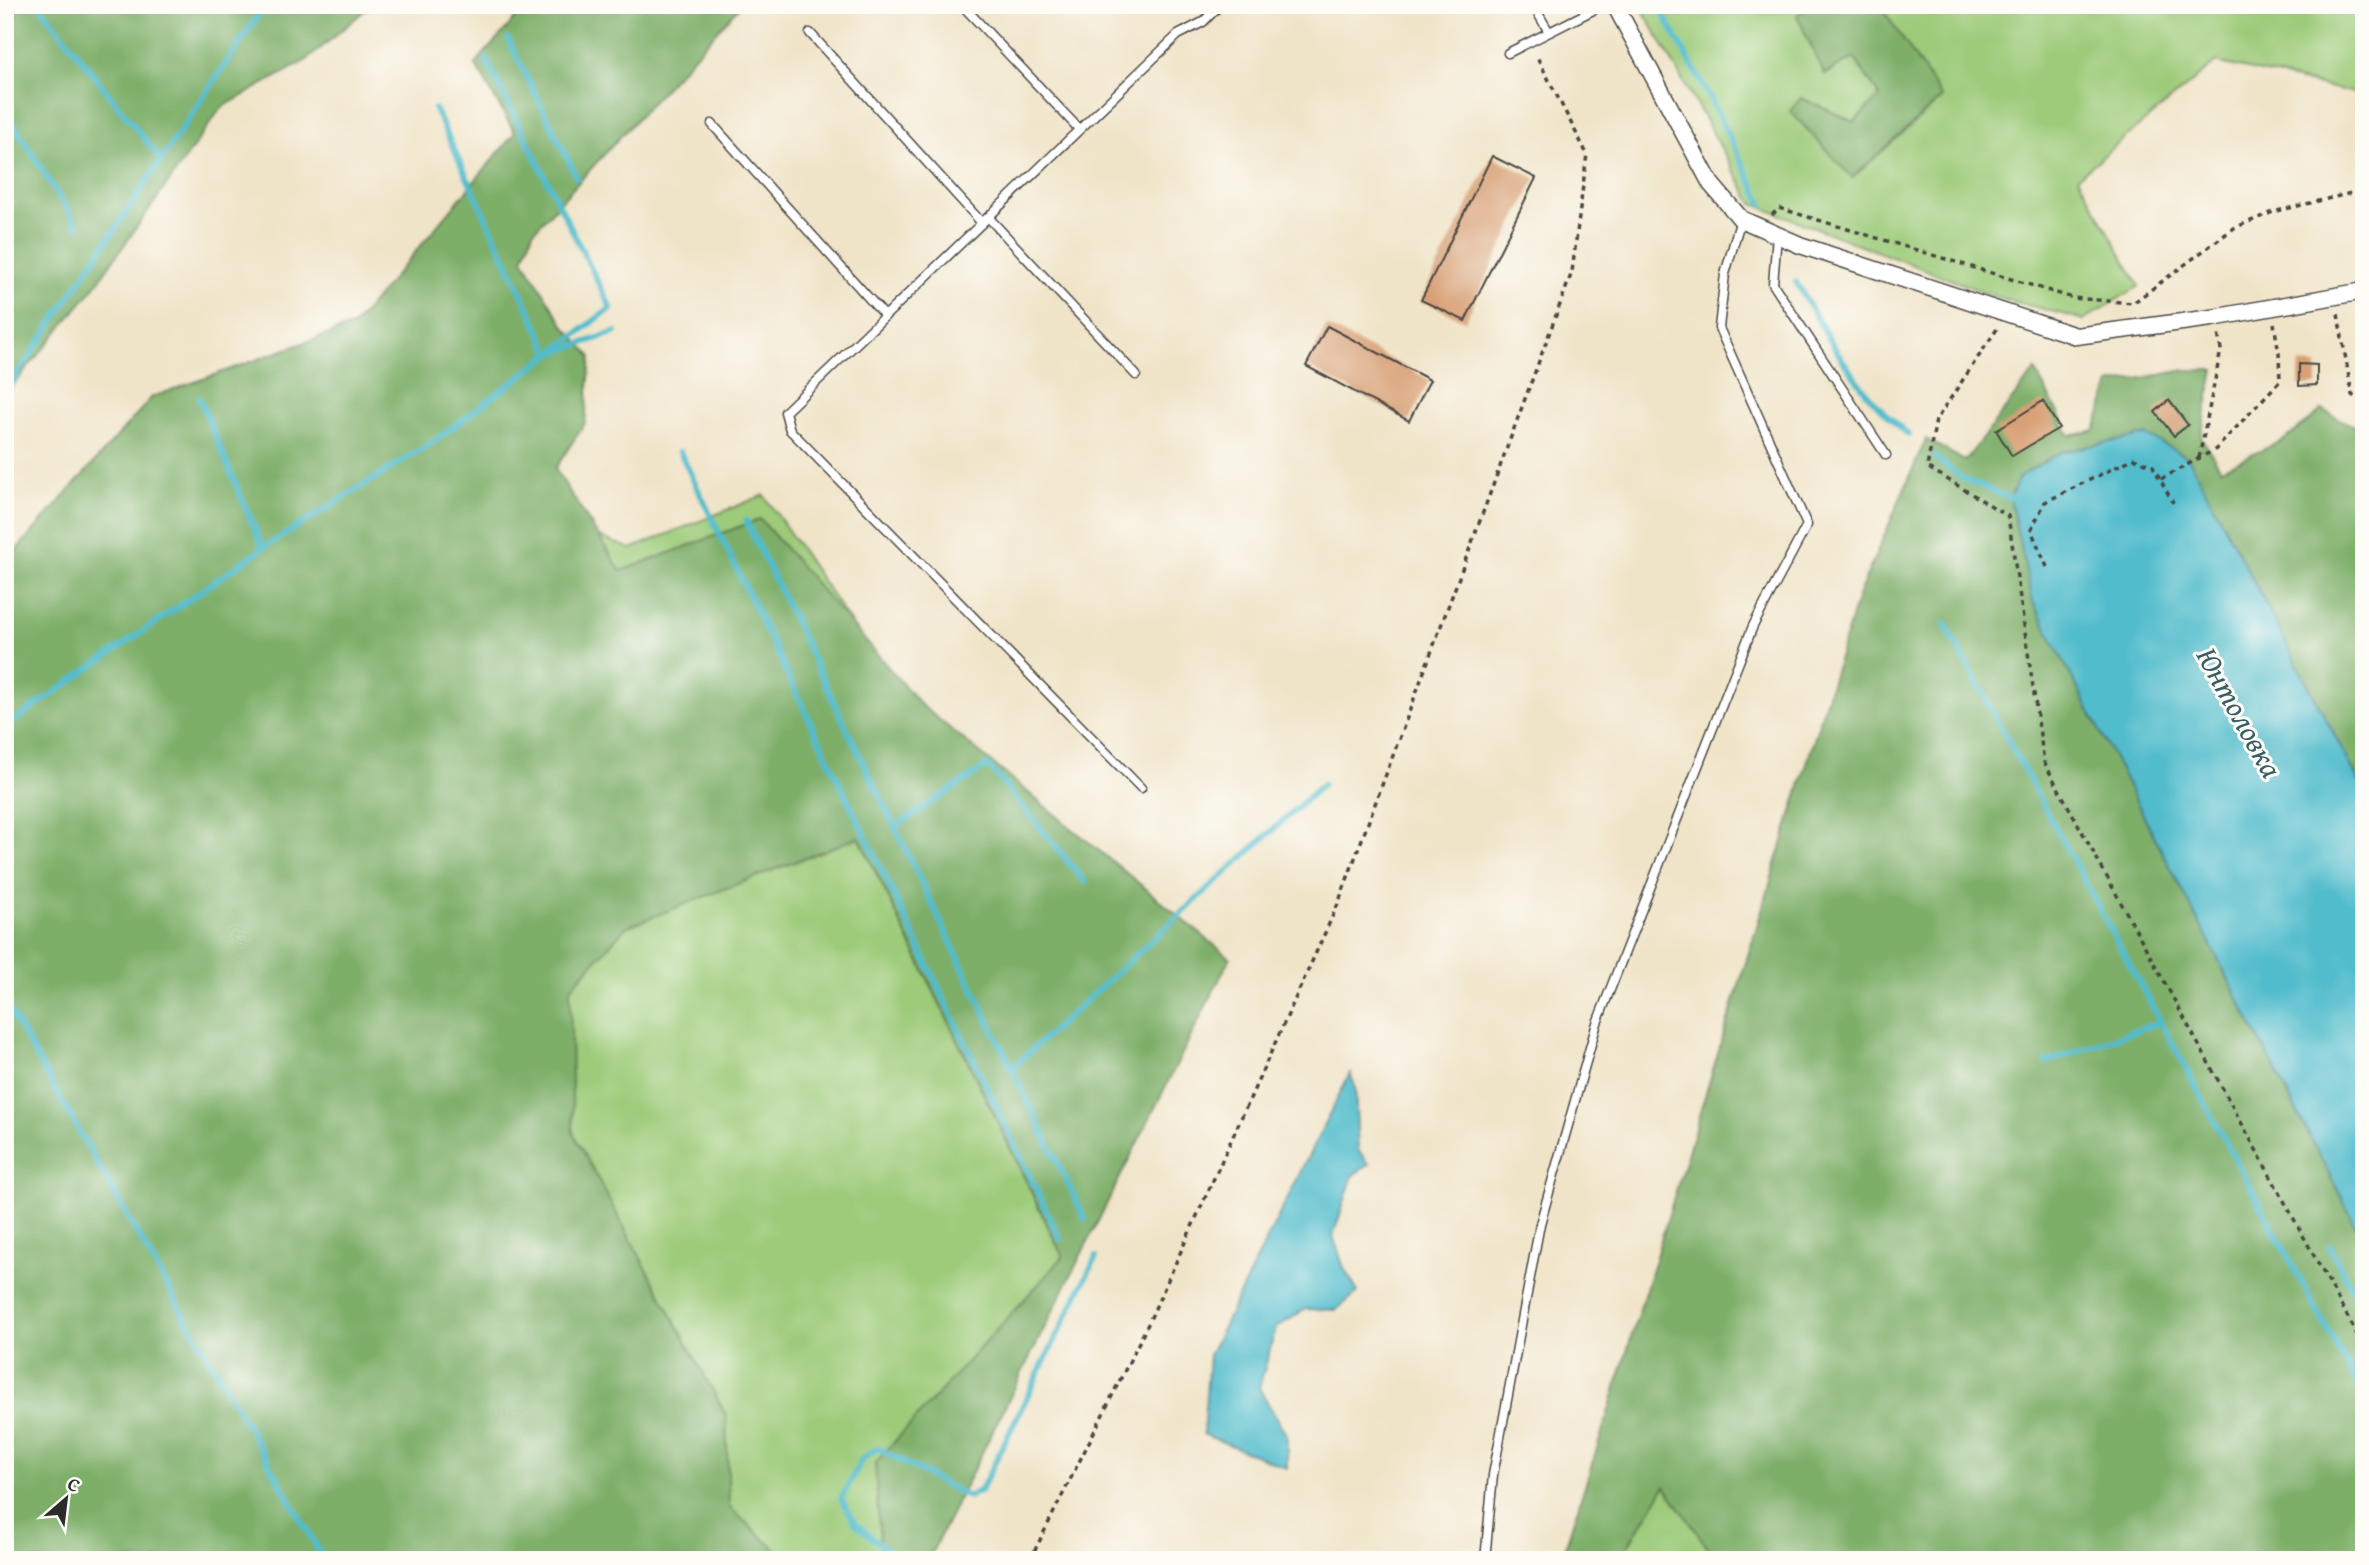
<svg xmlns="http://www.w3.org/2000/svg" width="2369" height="1565" font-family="'Gentium Book Plus',serif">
<rect width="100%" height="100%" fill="#fdfcf7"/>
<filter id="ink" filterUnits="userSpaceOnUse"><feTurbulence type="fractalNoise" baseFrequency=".0143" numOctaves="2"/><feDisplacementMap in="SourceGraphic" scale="14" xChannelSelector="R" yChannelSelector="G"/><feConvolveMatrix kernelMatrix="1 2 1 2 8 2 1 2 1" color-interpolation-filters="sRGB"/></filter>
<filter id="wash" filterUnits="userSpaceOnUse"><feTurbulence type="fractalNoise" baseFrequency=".00686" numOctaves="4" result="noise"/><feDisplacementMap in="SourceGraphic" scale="28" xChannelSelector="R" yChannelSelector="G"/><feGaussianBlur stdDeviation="1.57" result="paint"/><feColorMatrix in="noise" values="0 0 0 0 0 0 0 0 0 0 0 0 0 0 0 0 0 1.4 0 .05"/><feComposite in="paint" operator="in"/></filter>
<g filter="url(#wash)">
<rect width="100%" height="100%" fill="#f0e4c8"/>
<g fill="#9dcb79" stroke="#647b52" stroke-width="2">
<polygon points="1640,5 1812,5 1797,15 1825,74 1854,58 1880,96 1854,122 1802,98 1852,178 1942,98 1880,5 2364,5 2364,95 2216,62 2078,177 2139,286 2084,320 1994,296 1753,204"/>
<polygon points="764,495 874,657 859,837 1063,1257 893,1560 338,1560 5,883 595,535 631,549"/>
<polygon points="1665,1486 1716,1560 1619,1560"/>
</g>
<g fill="#7eaf69" stroke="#546d4a" stroke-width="2">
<polygon points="5,5 371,5 307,60 221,108 93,289 5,395"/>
<polygon points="527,5 741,5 533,232 523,259 564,326 591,356 585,423 555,469 621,571 760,519 920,704 1230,958 928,1560 881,1560 875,1463 1063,1257 859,837 626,927 570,989 573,1133 726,1415 729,1507 787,1560 5,1560 5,563 152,397 354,325 515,133 475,64"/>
<polygon points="1812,5 1880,5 1942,97 1852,178 1790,111 1801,98 1854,122 1880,96 1854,58 1824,74 1797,15"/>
<polygon points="2035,370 2070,436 2095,430 2110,384 2186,370 2214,370 2201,437 2221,469 2284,440 2322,410 2360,429 2364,429 2364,791 2188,457 2146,435 2061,452 2019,477 2033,602 2364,1241 2364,1560 1716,1560 1665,1486 1619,1560 1561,1560 1601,1436 1858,596 1926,439 1965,461"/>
</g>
<g fill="#51bccc" stroke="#3e747c" stroke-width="2">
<polygon points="2146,435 2188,457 2364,791 2364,1241 2033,602 2010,498 2019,477 2061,452"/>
<polygon points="1350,1073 1355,1087 1358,1150 1369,1164 1353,1175 1333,1236 1344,1268 1358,1292 1336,1310 1306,1309 1276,1328 1259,1388 1287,1436 1287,1468 1203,1434 1209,1355"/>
</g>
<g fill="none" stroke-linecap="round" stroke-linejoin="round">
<g stroke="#51bccc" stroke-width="6">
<polyline points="39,5 160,159"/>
<polyline points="368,5 369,7"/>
<polyline points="1658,5 1709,96 1763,205"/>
<polyline points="508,39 577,178"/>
<polyline points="435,109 550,354 616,332"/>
<polyline points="5,110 78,227"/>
<path d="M1796,282c31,54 63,114 113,153"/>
<polyline points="5,393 265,5"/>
<polyline points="199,398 263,548"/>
<polyline points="680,452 1060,1239"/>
<polyline points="1935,457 1963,479 2010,498"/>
<polyline points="746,521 1085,1219"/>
<polyline points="1945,624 2364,1397"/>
<polyline points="5,727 263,548 436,440 611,308 486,59"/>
<polyline points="895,827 988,765 1085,882"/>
<polyline points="5,1002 324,1560"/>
<polyline points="2047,1062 2160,1022"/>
<polyline points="1012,1068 1323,784"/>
<polyline points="2329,1246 2364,1310"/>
<polyline points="899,1560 855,1523 841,1499 862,1459 878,1448 968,1497 981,1490 1096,1257"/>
</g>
</g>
<g id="blocks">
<g fill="#d8a076">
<polygon points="1492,156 1536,178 1465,321 1421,300"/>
<polygon points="1327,326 1430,380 1409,421 1306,366"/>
<polygon points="2299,364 2317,365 2317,385 2299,386"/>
<polygon points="2169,400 2188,425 2174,436 2155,412"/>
<polygon points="2043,401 2059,428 2012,456 1996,430"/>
</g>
</g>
</g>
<g filter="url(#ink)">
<use href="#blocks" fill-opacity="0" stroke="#494743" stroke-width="2"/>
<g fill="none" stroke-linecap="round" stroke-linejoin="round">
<g stroke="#494743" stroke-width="11">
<g id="service">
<polyline points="962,5 1079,129"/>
<polyline points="1533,5 1549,32"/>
<polyline points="810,33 982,223"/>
<polyline points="1508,53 1603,5"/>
<polyline points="712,124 885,316"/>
<polyline points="988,217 1136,375"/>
<polyline points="1777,235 1773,284 1886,455"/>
<polyline points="1141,788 790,430 785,412 1178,35 1203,22 1220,5"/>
<polyline points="1485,1560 1493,1475 1540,1224 1597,1023 1753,626 1807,525 1719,328 1725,274 1741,219"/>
</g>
</g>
<g stroke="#494743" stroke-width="19">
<polyline id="minor" points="1615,5 1711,184 1741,219 1800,245 2076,336 2212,318 2364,291"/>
</g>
<g stroke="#494743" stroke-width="3.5" stroke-dasharray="5 5" stroke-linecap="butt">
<polyline points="1772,215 1779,208 2073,298 2133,303 2234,228 2273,212 2364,190"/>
<polyline points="2338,314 2352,395 2364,402"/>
<polyline points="1997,329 1936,420 1927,467 2008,516 2044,762 2364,1347"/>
<polyline points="2199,458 2221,350 2218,333"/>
<polyline points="2161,479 2216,449 2280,381 2279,354 2274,323"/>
<polyline points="2047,567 2031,530 2045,502 2134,458 2153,466 2173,503"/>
<polyline points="1030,1560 1148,1324 1338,904 1572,272 1587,154 1536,55"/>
</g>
<use href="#service" stroke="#fff" stroke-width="8"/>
<use href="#minor" stroke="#fff" stroke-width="16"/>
</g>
</g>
<g text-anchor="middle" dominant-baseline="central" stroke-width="6" stroke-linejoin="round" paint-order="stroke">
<g font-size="30" font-style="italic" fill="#385e63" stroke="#fdfcf7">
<text transform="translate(2240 712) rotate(61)">Юнтоловка</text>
</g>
</g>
<rect width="2369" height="1565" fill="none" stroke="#fdfcf7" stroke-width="28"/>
<g transform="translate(66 1499) rotate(28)" stroke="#fdfcf7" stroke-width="5" paint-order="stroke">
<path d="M0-5L12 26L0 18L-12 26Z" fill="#2b2b2b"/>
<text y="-10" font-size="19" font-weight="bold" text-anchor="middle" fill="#2b2b2b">С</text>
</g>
</svg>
